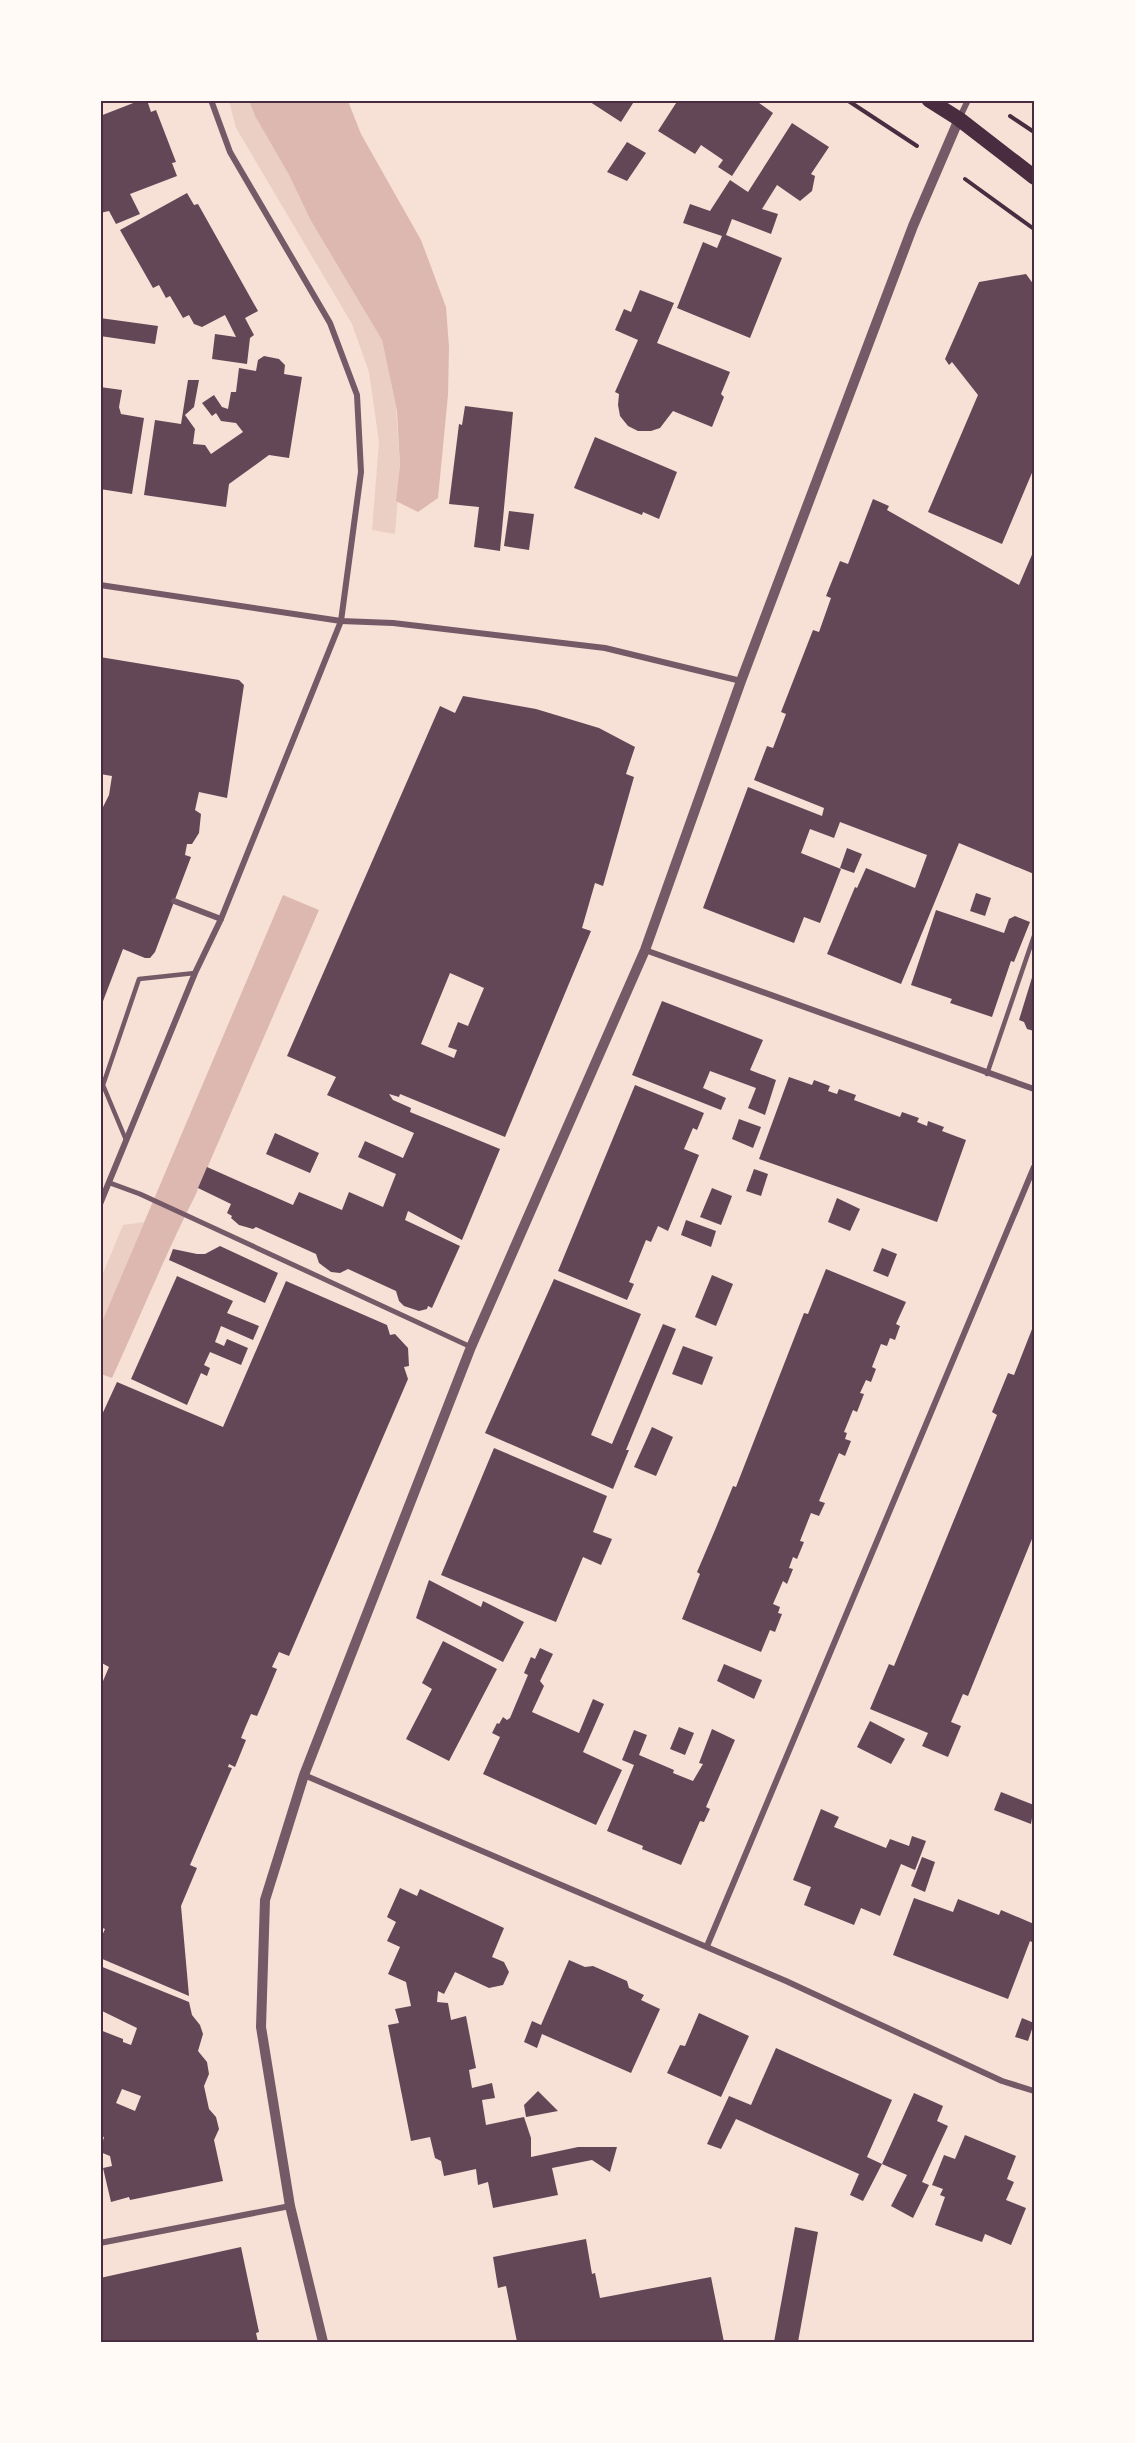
<svg xmlns="http://www.w3.org/2000/svg" width="1135" height="2443" font-family="'Roboto Condensed',sans-serif">
<rect width="100%" height="100%" fill="#f7e1d7"/>
<g fill="#ebcfc5">
<polygon points="229,101 249,101 255,116 289,175 311,221 382,340 396,407 400,469 395,534 372,530 379,442 369,372 352,324 236,128"/>
<polygon points="144,1222 101,1324 101,1278 123,1225"/>
</g>
<g fill="#dcb8b0">
<polygon points="249,101 348,101 361,134 421,240 446,307 449,347 448,395 438,498 418,512 396,501 400,466 397,411 382,340 311,221 289,175 255,116"/>
<path d="M283,895l36,15 -124,286c-30,59 -55,121 -83,182l-11,-4v-50z"/>
</g>
<g fill="#644757" fill-rule="evenodd">
<polygon points="141,100 147,100 151,112 156,110 176,162 172,163 177,176 130,194 140,214 116,224 109,211 100,213 100,116"/>
<polygon points="587,100 635,100 621,122"/>
<polygon points="678,100 755,100 773,113 732,176 718,167 723,160 701,145 695,154 658,131"/>
<polygon points="792,123 829,147 811,174 815,176 812,191 800,201 777,185 762,209 778,214 771,234 732,219 726,235 782,258 750,338 677,308 703,242 717,248 722,236 683,223 690,204 710,211 730,180 748,192"/>
<polygon points="627,142 646,153 627,181 607,172"/>
<polygon points="187,193 194,205 198,204 258,311 245,318 254,335 250,338 247,364 212,359 215,334 236,337 225,315 202,327 194,324 189,315 183,318 170,296 166,298 159,285 153,288 120,230"/>
<polygon points="1026,274 1034,285 1034,468 1002,544 928,512 978,395 952,362 949,365 945,359 979,282"/>
<polygon points="640,290 674,303 657,343 730,372 721,394 724,397 712,427 673,411 660,428 651,431 638,431 628,426 620,416 618,405 619,394 615,392 638,340 615,330 624,309 631,312"/>
<polygon points="100,318 158,326 155,344 100,336"/>
<polygon points="264,356 279,359 285,365 284,374 302,377 289,458 269,455 229,484 226,507 144,495 155,420 181,424 188,380 199,380 194,407 185,415 195,429 193,444 205,445 211,454 243,432 236,423 221,421 216,413 212,416 202,403 214,395 222,407 228,409 231,392 236,392 239,368 256,371 258,360"/>
<polygon points="100,387 122,390 119,407 121,414 144,418 132,494 100,489"/>
<polygon points="465,406 513,412 500,551 474,547 479,507 449,504 459,424 462,425"/>
<polygon points="595,437 677,472 659,519 643,512 642,515 574,488"/>
<polygon points="873,499 889,506 887,510 1019,585 1034,550 1034,874 959,843 901,984 827,954 855,887 857,888 866,868 915,888 927,855 840,822 834,838 810,829 801,853 841,869 820,923 804,917 794,943 703,908 748,787 822,816 824,808 754,780 767,746 773,748 786,714 781,712 813,630 819,632 831,598 826,596 840,561 848,564"/>
<polygon points="509,511 534,514 529,550 504,546"/>
<polygon points="100,657 239,680 244,685 227,798 199,792 195,810 201,814 199,833 192,844 187,844 185,855 191,857 155,952 150,958 145,958 123,949 100,1009 100,813 109,795 112,776 100,774"/>
<path d="M463,696l73,13 63,19 36,19 -9,27 8,3 -31,109 -8,-3 -13,45 9,3 -86,206 -105,-43 -1,3 -10,-3 4,6 18,8 -1,4 90,37 -38,91 -54,-29 -3,9 55,26 -28,62 -4,-2 -1,3 -8,2 -15,-5 -5,-5 -3,-10 -48,-22 -8,4 -9,-1 -12,-9 -3,-9 -60,-27 -3,2 -14,-4 -8,-7 1,-2 -5,-3 4,-9 -33,-16 9,-21 86,38 6,-13 43,18 7,-18 34,15 13,-33 -38,-17 7,-16 38,17 11,-25 -87,-38 9,-18 -49,-21 153,-350 15,7zM450,973l34,15 -16,38 -10,-4 -10,25 9,3 -3,8 -33,-14z"/>
<polygon points="847,848 862,854 854,873 840,868"/>
<polygon points="976,893 991,898 985,916 970,911"/>
<polygon points="936,910 1004,933 1009,919 1015,916 1030,922 1014,962 1011,961 992,1017 950,1003 952,999 911,985"/>
<polygon points="1034,971 1034,1031 1027,1029 1024,1022 1019,1020"/>
<polygon points="662,1001 763,1040 750,1070 776,1080 765,1115 748,1108 756,1088 710,1071 703,1088 726,1098 721,1110 632,1075"/>
<polygon points="789,1077 812,1085 814,1080 830,1086 828,1091 837,1094 839,1089 856,1095 854,1100 900,1117 902,1112 919,1118 917,1122 927,1126 928,1121 944,1127 942,1131 966,1140 937,1222 759,1159"/>
<polygon points="635,1085 704,1113 697,1130 693,1128 684,1149 699,1155 668,1231 658,1226 651,1242 646,1240 629,1282 634,1284 627,1300 558,1271"/>
<polygon points="739,1119 761,1127 753,1148 732,1139"/>
<polygon points="275,1133 319,1153 310,1173 266,1154"/>
<polygon points="754,1169 768,1174 761,1196 746,1191"/>
<polygon points="712,1188 732,1196 721,1225 700,1217"/>
<polygon points="837,1198 860,1209 850,1231 828,1222"/>
<polygon points="686,1220 716,1231 711,1247 681,1235"/>
<polygon points="220,1246 278,1273 265,1303 169,1260 173,1249 197,1254 205,1254"/>
<polygon points="882,1248 897,1254 888,1277 873,1271"/>
<polygon points="826,1269 906,1302 896,1324 900,1326 895,1340 890,1338 887,1346 881,1344 872,1367 876,1369 871,1382 866,1380 860,1393 864,1394 857,1412 853,1410 844,1432 847,1433 845,1439 851,1441 845,1456 839,1453 819,1501 825,1503 819,1516 811,1513 800,1541 804,1542 797,1559 793,1557 789,1568 793,1569 787,1584 783,1581 773,1604 780,1607 778,1613 782,1614 775,1632 770,1630 761,1652 682,1619 700,1574 697,1572 715,1530 733,1486 736,1487 804,1313 808,1314"/>
<polygon points="712,1275 733,1284 716,1326 695,1317"/>
<polygon points="177,1276 233,1301 227,1313 259,1326 253,1340 221,1326 215,1342 224,1346 227,1339 248,1348 241,1365 210,1352 204,1365 210,1368 207,1376 201,1373 187,1405 131,1379"/>
<polygon points="554,1279 641,1314 591,1435 612,1444 663,1324 676,1329 626,1450 629,1450 613,1489 485,1433"/>
<polygon points="286,1281 387,1325 390,1335 395,1334 408,1348 409,1366 404,1367 408,1379 289,1656 279,1652 272,1667 277,1669 267,1693 257,1716 251,1714 245,1728 241,1738 246,1740 235,1767 229,1764 228,1767 232,1768 190,1865 197,1868 181,1906 189,1996 100,1958 100,1940 105,1929 100,1927 100,1688 109,1667 100,1662 100,1419 117,1382 223,1427"/>
<polygon points="1034,1324 1034,1534 968,1696 963,1694 951,1722 961,1726 948,1757 922,1746 928,1733 870,1709 889,1664 894,1666 997,1415 992,1412 1008,1373 1014,1375"/>
<polygon points="683,1346 713,1357 702,1385 672,1374"/>
<polygon points="652,1427 673,1437 656,1476 634,1467"/>
<polygon points="494,1448 607,1496 593,1532 612,1539 601,1565 583,1557 556,1622 441,1575"/>
<polygon points="429,1580 481,1607 483,1601 524,1622 503,1662 416,1618"/>
<polygon points="443,1641 497,1669 449,1761 406,1739 432,1689 422,1683"/>
<polygon points="540,1648 553,1654 540,1681 544,1686 532,1712 579,1733 593,1699 604,1704 583,1752 622,1770 596,1825 483,1774 500,1737 492,1733 497,1723 499,1724 503,1717 507,1720 510,1718 528,1675 524,1673 531,1657 535,1659"/>
<polygon points="724,1664 762,1680 754,1699 717,1681"/>
<polygon points="870,1721 905,1739 891,1764 857,1747"/>
<polygon points="679,1727 694,1733 685,1755 670,1749"/>
<polygon points="712,1729 735,1740 706,1807 710,1809 704,1822 700,1821 681,1865 642,1849 643,1846 607,1831 634,1765 622,1760 634,1730 647,1735 639,1755 674,1770 673,1773 693,1781 703,1764 699,1763"/>
<polygon points="1001,1792 1034,1805 1031,1824 994,1810"/>
<polygon points="821,1809 839,1817 834,1827 886,1848 890,1839 909,1846 912,1836 926,1841 915,1870 901,1864 880,1916 861,1908 854,1925 804,1905 811,1887 793,1880"/>
<polygon points="922,1857 935,1862 925,1892 911,1886"/>
<polygon points="400,1888 417,1896 420,1889 504,1928 492,1957 504,1962 509,1972 503,1985 489,1988 455,1972 444,1994 438,1991 437,2002 448,2003 451,2020 466,2016 476,2068 469,2070 472,2088 492,2083 495,2098 482,2100 486,2125 524,2117 531,2138 531,2157 578,2147 617,2147 610,2172 592,2160 552,2168 558,2195 493,2208 488,2182 478,2185 476,2169 444,2176 441,2161 435,2158 430,2137 411,2141 388,2025 399,2023 395,2009 411,2006 406,1982 388,1974 400,1947 387,1941 396,1922 387,1917"/>
<polygon points="914,1898 953,1912 958,1899 999,1915 1001,1910 1034,1924 1034,1943 1030,1941 1008,1999 893,1955"/>
<polygon points="569,1960 585,1967 593,1966 627,1981 629,1988 644,1995 641,2000 660,2009 631,2073 542,2034 537,2048 524,2042 532,2021 541,2025"/>
<path d="M100,1966l89,36 3,13 8,10 3,9 -5,17 9,11 2,12 -5,12 5,23 7,8 3,12 -5,11 9,41 -93,19 -1,-3 -18,5 -8,-34 9,-2 -2,-10 -10,-4 4,-15 -4,-1 2,-38 -2,-1v-67l23,9v3l8,3 6,-17 -37,-18zM122,2089l19,7 -6,15 -19,-8z"/>
<polygon points="699,2013 749,2036 721,2097 667,2073 680,2045 685,2046"/>
<polygon points="1022,2018 1034,2023 1028,2041 1015,2037"/>
<polygon points="776,2048 892,2100 867,2157 882,2164 863,2201 850,2195 859,2174 736,2119 721,2149 707,2144 729,2096 751,2105"/>
<polygon points="538,2091 558,2111 526,2117 524,2105"/>
<polygon points="914,2093 943,2106 937,2121 948,2126 922,2182 929,2185 913,2218 891,2206 907,2175 882,2164"/>
<polygon points="965,2135 1016,2156 1007,2179 1014,2182 1006,2200 1026,2208 1011,2245 985,2234 982,2242 935,2225 945,2197 940,2195 943,2189 932,2185 944,2155 955,2159"/>
<polygon points="795,2227 818,2232 798,2342 774,2342"/>
<polygon points="586,2239 592,2274 595,2273 600,2298 711,2277 724,2342 517,2342 506,2286 498,2288 493,2257"/>
<polygon points="241,2247 259,2332 256,2333 258,2342 100,2342 100,2278"/>
</g>
<g fill="none" stroke-linecap="round" stroke-linejoin="round">
<g stroke="#4a2c40" stroke-width="4">
<polyline points="847,100 917,146"/>
<polyline points="1010,116 1034,132"/>
<polyline points="965,179 1034,229"/>
</g>
<g stroke="#755966" stroke-width="4.5">
<polyline points="987,1074 1034,936"/>
<polyline points="126,1140 103,1085 139,979 195,973"/>
</g>
<polyline stroke="#755966" stroke-width="5" points="110,1183 140,1194 471,1347"/>
<g stroke="#755966" stroke-width="6">
<polyline points="959,119 968,100"/>
<polyline points="100,585 341,621 393,623 605,648 741,681"/>
<polyline points="174,901 221,919"/>
<polyline points="645,950 1034,1089"/>
<polyline points="100,1204 195,973 221,919 341,621 361,472 357,395 330,323 230,152 211,100"/>
<polyline points="304,1775 786,1981 1002,2081 1034,2091"/>
<polyline points="707,1946 1034,1167"/>
<polyline points="100,2243 290,2206"/>
</g>
<polyline stroke="#755966" stroke-width="10" points="323,2342 290,2206 261,2027 265,1900 304,1775 471,1347 645,950 741,681 913,226 959,119"/>
<polyline stroke="#4a2c40" stroke-width="15" points="929,100 959,119 1034,177"/>
</g>
<rect width="1135" height="2443" fill="none" stroke="#fffaf5" stroke-width="204"/>
<rect x="102" y="102" width="931" height="2239" fill="none" stroke="#4a2c40" stroke-width="2"/>
</svg>
